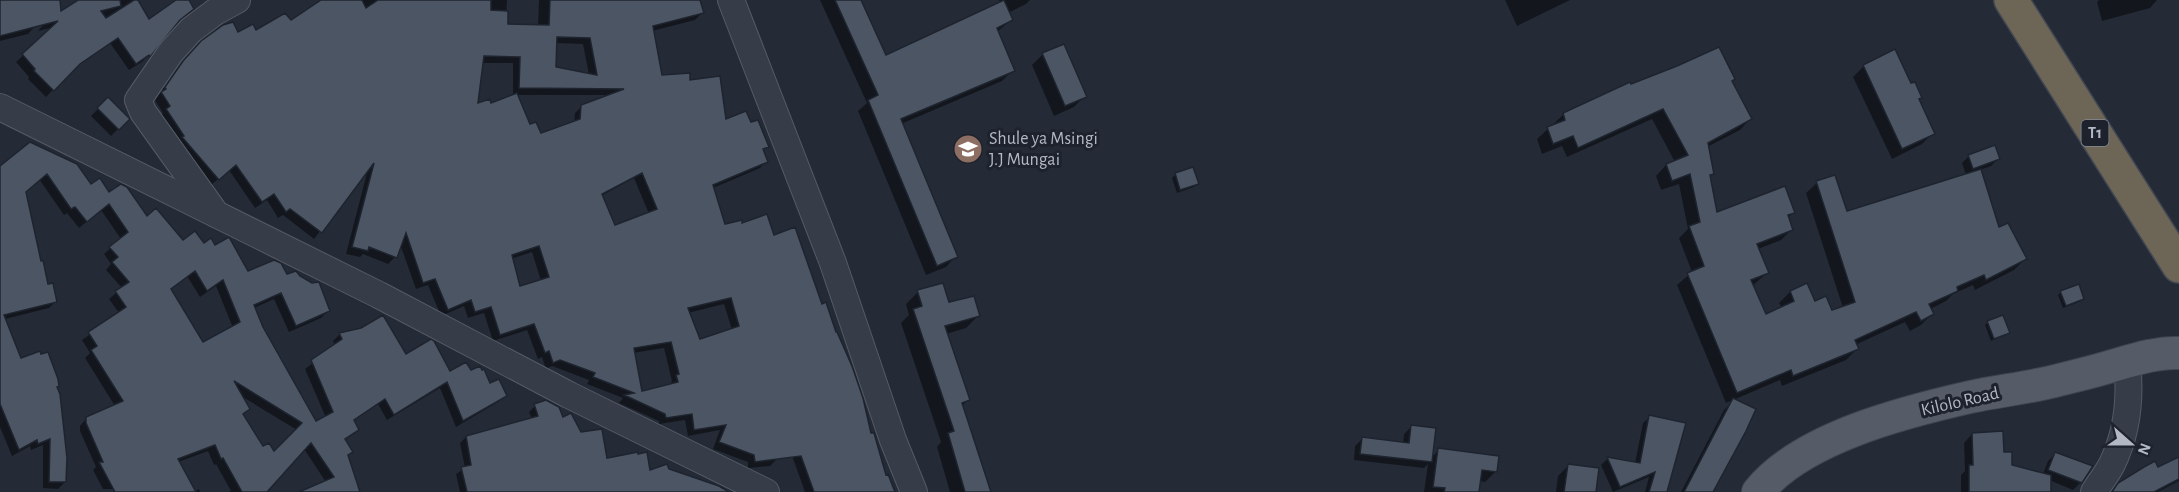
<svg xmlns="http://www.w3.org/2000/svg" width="2179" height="492" font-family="'Alegreya Sans',sans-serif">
<rect width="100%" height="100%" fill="#242b37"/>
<g fill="#0007" fill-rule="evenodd">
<polygon points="0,0 29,0 35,26 28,34 0,41"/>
<polygon points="81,0 136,0 149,21 180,0 188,0 175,24 142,62 129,70 110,43 72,70 46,97 28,79 29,77 16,62 55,27 38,31 45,23"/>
<path d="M323,0h184l-1,25 32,1 1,-26h159l4,13 -7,7 -43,11 9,46 28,5 36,40 25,2 17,22 -5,5 4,10 -6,7 -47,20 11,38 17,-1 32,12 48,69 30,60 34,111 8,15h-88l-32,-89 4,56 -7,7 -22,2v-6l-35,-13 7,-19 -32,6 -3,-16 -26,4v-3l-40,-18 4,-5 -36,-14 2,-4 -37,-14 -6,3 -4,-12 -4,2 -11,-29 -34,11 -9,-28 -16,5 -4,-12 -23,10 -13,-31 -12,4 -16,-45 -5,13 -7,7 -25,-10 -3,3 -14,-3 22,-85 -54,70 -31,-24 -5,3 -11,-18 -12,8 -26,-38 -18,15 -51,-68 3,-4 -8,-13 21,-30 33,-32 46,-6 35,-10zM555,43l28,1 6,31 -34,-7zM482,63h31v34l-23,8h-13zM517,95h93l-28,11 -7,7 -1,10 -34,12 -11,-9zM634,178l15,36 -35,13 -13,-31zM532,252l9,29 -22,7 -8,-29zM724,304l8,26 -33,11 -11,-28zM664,348l8,33 -2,4 -29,8 -8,-40z"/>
<polygon points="820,0 859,0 885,57 1000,3 999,0 1030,0 1026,4 1008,13 1011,20 997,32 1013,70 1002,81 901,124 956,256 946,267 926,275 858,111 867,103"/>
<polygon points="1505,0 1570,0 1517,26"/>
<polygon points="2099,0 2157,0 2150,8 2102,21 2097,2"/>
<polygon points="1043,54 1085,96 1074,107 1054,116 1032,65"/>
<polygon points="1864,66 1911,85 1933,133 1922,144 1892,159 1853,77"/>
<polygon points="1731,82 1750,119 1740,130 1707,147 1712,174 1709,177 1716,214 1794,212 1788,218 1792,229 1781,240 1758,249 1767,273 1752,286 1765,316 1782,308 1779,303 1790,292 1806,285 1814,303 1831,312 1843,308 1806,193 1817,183 1846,213 1966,175 1962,163 1969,156 1998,159 1991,166 1980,170 1999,230 2025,259 2014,270 1975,290 1973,285 1953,294 1946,301 1930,309 1932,314 1921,325 1910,331 1905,322 1855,345 1857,349 1846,360 1782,386 1780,380 1726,403 1677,285 1692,272 1679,238 1688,229 1679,184 1661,190 1656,176 1666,165 1675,162 1652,119 1567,157 1562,146 1542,154 1537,139 1563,115 1629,84"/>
<polygon points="108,99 128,119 111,136 91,116"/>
<path d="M15,156l94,38 74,48 32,4 32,27 39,3 42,35 -7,7 -32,14 -15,-33 -20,9 8,19 53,96 11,-5 -21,-49 30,-23 -2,-5 7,-7 22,-4 43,27 45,17 21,-2 34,23 -7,7 -42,25 -16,-39 -53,32 -9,-16 -25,17 5,9 -14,11 14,51h-56l24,-10 -22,-33 -39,43h-37l3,-1 -15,-27 -2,1 -6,-14 -30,11 16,30 5,-3 1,3h-87l3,-3h-13l-10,-19 3,-3 -16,-36v-5l7,-8 28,-12 -30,-48 5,-5 -8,-13 37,-27 -10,-14 13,-11 -16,-18 5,-6 -7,-10 17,-15 -20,-29 -22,18 -12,-15 -3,2 -25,-36 -14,14 15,70 7,23 9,15 -7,7 -44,11 15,41 35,28 10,94 -7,7 -15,-1v-43l-12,5 -1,-4 -18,10 -12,-29v-250zM187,276l13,21 16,-11 17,42 -30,16 -34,-54zM241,396l56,34 -23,24 -12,-6 -20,-33z"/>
<polygon points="1192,169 1197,184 1194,187 1177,193 1172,178 1175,175"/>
<polygon points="918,292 978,316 966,328 946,334 969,399 961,407 989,492 950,492 937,447 941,442 901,323 909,315 906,304"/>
<polygon points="2061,292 2082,299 2079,302 2063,308 2058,295"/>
<polygon points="1988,322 2008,333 1991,341 1985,325"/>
<polygon points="1734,400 1710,492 1681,492 1724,410"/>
<polygon points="535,406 563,419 606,459 649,472 668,470 707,483 708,482 729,492 460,492 456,474 465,468 460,443 466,437 532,419 529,412"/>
<polygon points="1650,417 1666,492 1645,492 1649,477 1613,492 1601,465 1607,459 1635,463 1643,423"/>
<polygon points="1411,427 1431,458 1439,450 1496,471 1485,482 1479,481 1478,492 1424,492 1428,464 1424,468 1354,460 1355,446 1362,439 1403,444 1404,434"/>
<polygon points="1972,434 2003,453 2011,467 2043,474 2048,461 2055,454 2081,482 2073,490 2049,480 2049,492 1961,492 1961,475 1965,471 1964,443"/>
<polygon points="2179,463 2179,481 2158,492 2111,492 2119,484 2157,469"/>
<polygon points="1568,466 1595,492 1556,492 1558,476"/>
</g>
<g fill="#4c5563" stroke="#1e242f" stroke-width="1.5" fill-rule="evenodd">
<polygon points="0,0 60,0 61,11 78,0 120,0 121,6 101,11 106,18 134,0 138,0 149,19 176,0 189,0 194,9 180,20 150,57 149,55 136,64 118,38 80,64 54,91 34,71 35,69 22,54 58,21 0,36"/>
<path d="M321,0h41l4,8 12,-8h113v10l17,1v13l41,1 1,-25h150l4,13 -51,13 9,49 28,-2v7l30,-4 6,43 20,-8 5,11 7,-2 11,27 -6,2 5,13 -55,23 12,39 17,-4v3l25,-9 7,21 21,-8 27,77 4,-2 10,30h1l15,34 11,32 8,35h3l12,42 2,-1 7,18h-81l-13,-36 -46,6 -1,-7 -35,-13 7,-17 -32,5 -2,-16 -26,4 -1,-4 -41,-19 10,-2 -41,-16 2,-4 -35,-13 -7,3 -4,-12 -4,2 -11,-29 -34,11 -9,-28 -16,5 -4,-12 -23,10 -13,-31 -12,4 -17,-50 -9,25 -28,-11 -1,4 -16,-4 22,-84 -52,70 -32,-24 -4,3 -12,-18 -12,8 -26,-37 -17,15 -37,-43 2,-1 -18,-27 4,-3 -9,-14 5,-3 -1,-2 18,-26 18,-20 22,-16 10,-3 5,10 15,-8 3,6 29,-17 6,7zM557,37l33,1 7,37 -41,-8zM484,56l36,1 -1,31 105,1 -43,16 -1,14 -39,14 -5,-11 -6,2 -13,-31 -26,10 -1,-4 -12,4zM642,173l15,36 -42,16 -13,-31zM539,246l10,31 -29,9 -8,-31zM731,298l8,28 -39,13 -12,-31zM671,342l8,32 -3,1 2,7 -36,9 -8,-43z"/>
<polygon points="835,0 861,0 886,55 1004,0 1013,20 997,28 1015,71 901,119 958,257 937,266 868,100 878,95"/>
<polygon points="1064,44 1087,97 1065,106 1042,53"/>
<polygon points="1719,47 1735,79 1732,81 1752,119 1708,143 1714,174 1710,175 1717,212 1785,186 1795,213 1788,215 1793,230 1757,244 1769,273 1751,280 1766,314 1794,301 1790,291 1807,283 1815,301 1826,296 1832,310 1855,302 1816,181 1835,175 1847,211 1981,169 1999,227 2008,223 2027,259 1986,280 1984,275 1957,287 1958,291 1929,304 1934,314 1921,321 1916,312 1855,340 1859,349 1793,376 1791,370 1737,393 1687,273 1704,266 1689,226 1700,222 1690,174 1672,181 1666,164 1688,155 1663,109 1578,148 1573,136 1553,144 1547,127 1565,120 1563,113 1630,82 1631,84 1677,66"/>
<polygon points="1895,49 1911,83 1915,82 1922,98 1919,99 1935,134 1902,149 1863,65"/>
<polygon points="108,97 130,119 119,130 97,108"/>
<path d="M30,142l47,22 14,20 9,-6 9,14 12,-8 6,3 20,29 9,-8 27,32 12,-9 9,12 7,-5 4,7 14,-8 19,34 26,-11 7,3 6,11 9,-3 4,5 12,7 7,-1 11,29 -34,15 -15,-33 -27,12 9,22 53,94 17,-9 -22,-52 31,-21 -3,-6 22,-5 22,-13 23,39 25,-15 3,2 16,30 16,-9 5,8 9,-4 2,4 2,-1 6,14 9,-4 8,17 -44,25 -16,-39 -53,33 -9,-16 -31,21 5,10 -14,9 8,13 -5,3 12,37h-61l35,-15 -23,-34 -44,49h-25l-19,-34 -2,1 -6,-14 -37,14 18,33h-81l-16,-30h4l-17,-39v-6l37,-16 -32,-51 6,-4 -9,-14 38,-25 -11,-16 14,-9 -17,-20 6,-5 -9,-10 19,-15 -19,-28 -22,18 -12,-15 -4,2 -24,-35 -21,18 15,69 2,-1 5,24 5,-1 4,19 -53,13 17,43 19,-7 1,3 7,-2 10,27 1,7 -2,1 3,7 7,64 -1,24h-17l1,-43 -12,5 -1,-4 -18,10 -19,-46v-238zM195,271l12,20 16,-11 17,42 -37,20 -32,-53zM234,381l68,42 -28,28 -5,-8 -6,3 -20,-32 7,-5z"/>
<polygon points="1995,145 2000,159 1973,169 1968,155"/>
<polygon points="1193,167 1199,184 1180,190 1175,173"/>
<polygon points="943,283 949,302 974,296 980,316 945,326 970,400 962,403 991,492 965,492 948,433 954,431 913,309 922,306 917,290"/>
<polygon points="2079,284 2084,299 2066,306 2060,291"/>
<polygon points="2003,315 2010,333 1994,339 1987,321"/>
<polygon points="1733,398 1756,409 1746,431 1713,492 1684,492"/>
<polygon points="546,400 559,407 563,417 571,413 581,432 602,429 607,458 638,452 638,454 647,452 650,470 667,464 669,469 719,486 729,492 467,492 461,467 471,465 466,436 538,416 534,404"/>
<polygon points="1649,415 1686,423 1667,492 1649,492 1655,472 1620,487 1607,457 1640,463"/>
<polygon points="1411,425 1436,428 1432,462 1360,454 1362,437 1409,443"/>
<polygon points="2003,431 2004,452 2012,452 2012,465 2051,475 2051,492 1969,492 1969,465 1973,465 1972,433"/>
<polygon points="1438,448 1499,456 1497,472 1482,470 1479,492 1444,492 1445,488 1433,487"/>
<polygon points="2055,452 2093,466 2082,483 2048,470"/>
<polygon points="2179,457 2179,479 2154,492 2112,492 2118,483 2144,467 2155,461 2158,467"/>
<polygon points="1568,464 1599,468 1596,492 1564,492"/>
</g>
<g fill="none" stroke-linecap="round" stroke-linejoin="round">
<g stroke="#555b66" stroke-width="28">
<g id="minor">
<polyline points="731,0 833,263 893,440 914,492"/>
<polyline points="0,107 379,295 569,395 766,492"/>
<polyline points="216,214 143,112 138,100 171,52 191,30 215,12 237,0"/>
<path d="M2094,492c6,-10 13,-18 18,-28 16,-33 19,-66 15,-102"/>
</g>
</g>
<g stroke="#404651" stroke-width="34">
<path id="major" d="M1758,492c43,-54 146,-80 212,-95 28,-6 57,-9 85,-16 19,-5 38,-9 57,-15 21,-6 45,-14 67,-13"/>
</g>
<g stroke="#424853" stroke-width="36">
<polyline id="highway" points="2011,0 2179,266"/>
</g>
<use href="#minor" stroke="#373d48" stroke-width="26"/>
<use href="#major" stroke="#555c68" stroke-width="32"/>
<use href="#highway" stroke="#6d6555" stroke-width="33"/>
</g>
<defs>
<g id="school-disc" transform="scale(1.5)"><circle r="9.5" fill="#8d6e63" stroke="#1d222d"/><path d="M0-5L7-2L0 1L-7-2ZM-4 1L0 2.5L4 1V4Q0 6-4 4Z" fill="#fff"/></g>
</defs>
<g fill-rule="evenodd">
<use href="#school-disc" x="968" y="149"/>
</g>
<g text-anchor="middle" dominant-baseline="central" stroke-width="6" stroke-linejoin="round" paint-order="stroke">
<rect fill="#1d222d" stroke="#858b97" stroke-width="1.5" x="2081.5" y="120" width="27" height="26" rx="4.5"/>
<g font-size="16" font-weight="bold" fill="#b2b8c4">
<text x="2095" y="133">T1</text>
</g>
<g font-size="18" fill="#b2b8c4" stroke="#1d222d" text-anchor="start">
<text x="989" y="139">Shule ya Msingi<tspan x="989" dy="21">J.J Mungai</tspan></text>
</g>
<g font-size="18" fill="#b2b8c4" stroke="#1d222d">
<text transform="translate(1960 402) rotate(-13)">Kilolo Road</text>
</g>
</g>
<g transform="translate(2131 444) rotate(111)" stroke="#1d222d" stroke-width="4.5" paint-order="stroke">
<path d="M0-4.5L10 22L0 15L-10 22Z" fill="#b2b8c4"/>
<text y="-9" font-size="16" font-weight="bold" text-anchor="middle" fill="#b2b8c4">N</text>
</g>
</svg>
